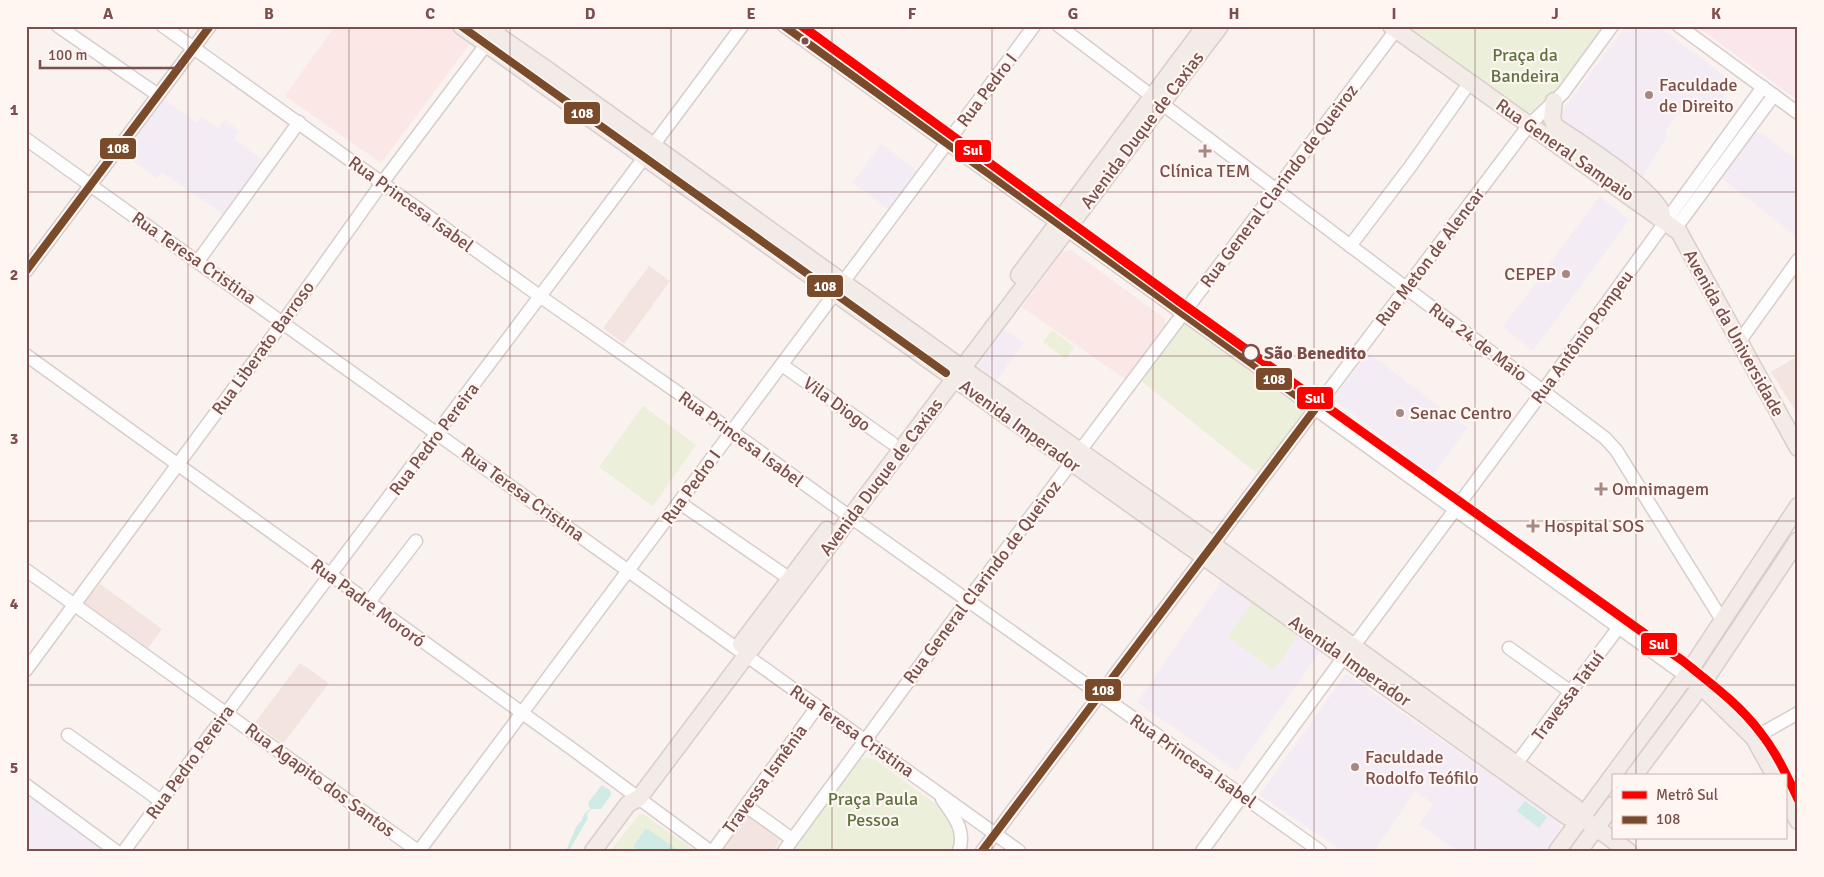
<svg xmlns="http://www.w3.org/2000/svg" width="1824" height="877" font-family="Signika,sans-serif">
<rect width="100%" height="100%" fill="#f9f2ef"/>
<g fill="#f3e4df">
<polygon points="649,266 670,281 624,344 603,328"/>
<polygon points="1798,356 1798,415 1771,372"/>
<polygon points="100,584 162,629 148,648 86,604 85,602"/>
<polygon points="300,663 329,683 283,744 255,723"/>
<polygon points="749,813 779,835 781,839 773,851 726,851 721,848 746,814"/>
</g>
<g fill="#fbe8e6">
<polygon points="335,26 450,26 472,41 381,163 285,96"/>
<polygon points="1071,250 1165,319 1165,325 1125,379 1022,307 1063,251"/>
</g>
<g fill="#f3ecf5">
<polygon points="1626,26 1658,26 1734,83 1714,110 1707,107 1697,107 1688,111 1685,109 1680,115 1678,113 1665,131 1667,133 1665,135 1667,137 1646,170 1642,179 1559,121 1559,115"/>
<polygon points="164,99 197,123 202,117 218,128 225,120 239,131 234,139 263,160 223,214 162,172 157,178 122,154"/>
<polygon points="1754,131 1761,133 1798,161 1798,238 1723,179 1722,175"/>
<polygon points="881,144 918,171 890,210 853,183"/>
<polygon points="1600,196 1629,220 1533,351 1503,327"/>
<polygon points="1004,329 1024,343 997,380 977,366"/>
<polygon points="1369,353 1467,428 1433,475 1333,399"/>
<polygon points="1223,579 1322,649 1236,771 1137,702"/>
<polygon points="1346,674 1560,822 1561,828 1544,851 1457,851 1419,824 1433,804 1415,791 1374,851 1343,851 1259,795"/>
<polygon points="26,794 110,851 26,851"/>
</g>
<polygon fill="#fae7ec" points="1696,26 1798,26 1798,101 1769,79"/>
<g fill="#ecefda">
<polygon points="1410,26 1605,26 1569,78 1540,107 1530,112 1520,110 1414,33"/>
<polygon points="1182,324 1186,324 1302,410 1302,418 1259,475 1140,380"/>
<polygon points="1052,330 1074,347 1066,359 1043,342"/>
<polygon points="643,406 696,445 653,506 599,467"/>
<polygon points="1252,602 1299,633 1274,670 1228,637"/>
<polygon points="865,758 874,759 948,813 955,821 956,851 790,851 855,761"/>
<polygon points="640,814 643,814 696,851 610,851"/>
</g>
<g fill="#d0ebe6">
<polygon points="602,785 610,790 611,795 601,809 591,809 587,814 588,818 569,851 566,851 576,827 582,820 584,814 590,809 588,803"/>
<polygon points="1525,801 1547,817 1539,828 1517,811"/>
<polygon points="646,828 679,851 638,851 633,847"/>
</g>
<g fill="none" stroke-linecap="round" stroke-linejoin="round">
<g stroke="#d8cdcc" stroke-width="15">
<g id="minor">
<polyline points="58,26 158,95"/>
<polyline points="163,26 541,297 677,392 835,506 1320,851"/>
<polyline points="784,26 1686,676"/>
<polyline points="1059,26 1605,438 1616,450 1722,620"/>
<polyline points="1679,26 1798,113"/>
<polyline points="26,139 1019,851"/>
<polyline points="1675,229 1774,95"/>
<polyline points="1350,246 1410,167 1470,82"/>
<polyline points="198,261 299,122"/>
<polyline points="26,271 210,26"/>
<polyline points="1739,342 1798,260"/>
<polyline points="26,355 575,751 710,851"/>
<polyline points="782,365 892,443"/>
<polyline points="680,503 790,579"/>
<polyline points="26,570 418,851"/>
<polyline points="369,602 416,541"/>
<polyline points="1509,648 1571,692"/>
<polyline points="26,670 283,322 382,183 500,26"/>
<polyline points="68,735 161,801"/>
<polyline points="1754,738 1798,713"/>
<polyline points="1516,764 1619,627"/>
<polyline points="26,785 116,851"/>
<path d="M942,799c12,17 24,31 17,52"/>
<polyline points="746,806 792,839"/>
<path d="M124,851c204,-277 414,-549 618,-825"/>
<polyline points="419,851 1034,26"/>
<polyline points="713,851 817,707"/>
<polyline points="784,851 968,600 1399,26"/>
<polyline points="982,851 1529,125 1563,93 1612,26"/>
<polyline points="1202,851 1338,665 1359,639 1543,391 1763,87"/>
</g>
</g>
<g stroke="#dacdcb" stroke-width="19">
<g id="major">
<path d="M461,26c368,265 739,526 1107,791h13"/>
<polyline points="484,26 545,68 962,368 1205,539 1516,764 1575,807 1581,817 1628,851"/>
<polyline points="1391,26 1679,232 1798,448"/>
<path d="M1554,101l-2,18 3,7c26,18 96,61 107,87"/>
<polyline points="1019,275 1205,26"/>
<polyline points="741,644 827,530"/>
<polyline points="1692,680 1701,686 1754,738 1775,776"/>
<polyline points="1634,776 1701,686 1798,540"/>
<polyline points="1785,796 1798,821"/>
<polyline points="593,851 628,804 639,798 1220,26"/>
<polyline points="1557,851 1686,676 1798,506"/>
<polyline points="1579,851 1613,805"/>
</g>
</g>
<use href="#minor" stroke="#fefdfd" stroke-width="12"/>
<use href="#major" stroke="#f3ebe7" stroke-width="16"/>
<g stroke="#fff6f2" stroke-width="11">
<g id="bus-1">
<polyline points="461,26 946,373"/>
<polyline points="784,26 1315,409 982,851"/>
<polyline points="26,271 210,26"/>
</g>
</g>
<use href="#bus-1" stroke="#7a4b2a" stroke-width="8"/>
<g stroke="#fff6f2" stroke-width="12">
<path id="metro-1" d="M802,26l378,276 503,359c27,22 56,43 77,71 16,20 27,44 38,67"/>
</g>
<use href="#metro-1" stroke="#f00" stroke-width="9"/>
</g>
<path fill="none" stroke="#7a4f4c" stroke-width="1" stroke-opacity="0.55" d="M188,26v825M349,26v825M510,26v825M671,26v825M832,26v825M992,26v825M1153,26v825M1314,26v825M1475,26v825M1636,26v750M26,192h1772M26,356h1772M26,521h1772M26,685h1772M1636,838v13"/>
<circle fill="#7a4f4c" stroke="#fff6f2" stroke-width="2" cx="805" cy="41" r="4.5"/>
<g fill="#a68885" stroke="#fff6f2" stroke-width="2">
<circle cx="1649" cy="95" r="5"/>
<path d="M1202.5 143.5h5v5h5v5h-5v5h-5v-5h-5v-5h5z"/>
<circle cx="1566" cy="274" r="5"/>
<circle cx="1400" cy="413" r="5"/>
<path d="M1598.5 481.5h5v5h5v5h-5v5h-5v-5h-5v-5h5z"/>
<path d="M1530.5 518.5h5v5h5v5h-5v5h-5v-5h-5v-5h5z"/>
<circle cx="1355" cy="767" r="5"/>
</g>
<circle fill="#fff6f2" stroke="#7a4f4c" stroke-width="2.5" cx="1251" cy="353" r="8"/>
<g text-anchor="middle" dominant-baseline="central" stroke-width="4.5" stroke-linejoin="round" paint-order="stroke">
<g font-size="18" fill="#5e743e" stroke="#fff6f2">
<text x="1525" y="55">Praça da<tspan x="1525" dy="21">Bandeira</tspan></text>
<text x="873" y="799">Praça Paula<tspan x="873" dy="21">Pessoa</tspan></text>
</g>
<g font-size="18" fill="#7a4f4c" stroke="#fff6f2" text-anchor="start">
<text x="1659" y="85">Faculdade<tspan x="1659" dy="21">de Direito</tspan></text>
<text x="1205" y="171" text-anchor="middle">Clínica TEM</text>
<text x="1556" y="274" text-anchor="end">CEPEP</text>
<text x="1410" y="413">Senac Centro</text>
<text x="1612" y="489">Omnimagem</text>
<text x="1544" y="526">Hospital SOS</text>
<text x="1365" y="757">Faculdade<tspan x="1365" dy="21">Rodolfo Teófilo</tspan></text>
</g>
<g font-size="18" fill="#7a4f4c" stroke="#fff6f2">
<text transform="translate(987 90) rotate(-53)">Rua Pedro I</text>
<text transform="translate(1142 130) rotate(-53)">Avenida Duque de Caxias</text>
<text transform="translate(1565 150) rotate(35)">Rua General Sampaio</text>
<text transform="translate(1279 186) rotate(-53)">Rua General Clarindo de Queiroz</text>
<text transform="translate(411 204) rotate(36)">Rua Princesa Isabel</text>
<text transform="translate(1430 257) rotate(-53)">Rua Meton de Alencar</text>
<text transform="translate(194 258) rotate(35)">Rua Teresa Cristina</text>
<text transform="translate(1734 333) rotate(61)">Avenida da Universidade</text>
<text transform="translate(1582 337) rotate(-54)">Rua Antônio Pompeu</text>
<text transform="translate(1478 342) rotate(37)">Rua 24 de Maio</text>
<text transform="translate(263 348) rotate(-54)">Rua Liberato Barroso</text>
<text transform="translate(837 404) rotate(36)">Vila Diogo</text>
<text transform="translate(1020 426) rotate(36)">Avenida Imperador</text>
<text transform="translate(434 439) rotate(-53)">Rua Pedro Pereira</text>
<text transform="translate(741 439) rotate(36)">Rua Princesa Isabel</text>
<text transform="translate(881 477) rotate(-53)">Avenida Duque de Caxias</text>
<text transform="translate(691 487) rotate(-54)">Rua Pedro I</text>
<text transform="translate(523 494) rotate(36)">Rua Teresa Cristina</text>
<text transform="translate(982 582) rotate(-53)">Rua General Clarindo de Queiroz</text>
<text transform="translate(368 603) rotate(36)">Rua Padre Mororó</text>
<text transform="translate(1350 661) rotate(35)">Avenida Imperador</text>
<text transform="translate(1568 696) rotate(-53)">Travessa Tatuí</text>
<text transform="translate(852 731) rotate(35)">Rua Teresa Cristina</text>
<text transform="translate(1193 761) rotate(35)">Rua Princesa Isabel</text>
<text transform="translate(190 762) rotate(-54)">Rua Pedro Pereira</text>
<text transform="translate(765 779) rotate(-54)">Travessa Ismênia</text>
<text transform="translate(320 780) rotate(36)">Rua Agapito dos Santos</text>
</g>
<g font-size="18" font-weight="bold" fill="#7a4f4c" stroke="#fff6f2" text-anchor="start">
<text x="1264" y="353">São Benedito</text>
</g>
</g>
<g stroke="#fff6f2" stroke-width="2">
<rect x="563" y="101" width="38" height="24" rx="5" fill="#7a4b2a"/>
<rect x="99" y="137" width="38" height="23" rx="5" fill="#7a4b2a"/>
<rect x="954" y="139" width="38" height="24" rx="5" fill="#f00"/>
<rect x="806" y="274" width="38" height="24" rx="5" fill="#7a4b2a"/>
<rect x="1255" y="367" width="38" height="24" rx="5" fill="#7a4b2a"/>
<rect x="1296" y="386" width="38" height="24" rx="5" fill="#f00"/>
<rect x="1640" y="632" width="38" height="24" rx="5" fill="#f00"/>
<rect x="1084" y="678" width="38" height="24" rx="5" fill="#7a4b2a"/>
</g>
<g font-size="14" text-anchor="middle" font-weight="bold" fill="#fff">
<text x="582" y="118">108</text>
<text x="118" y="153">108</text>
<text x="973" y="155">Sul</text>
<text x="825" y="291">108</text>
<text x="1274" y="384">108</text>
<text x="1315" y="403">Sul</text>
<text x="1659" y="649">Sul</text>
<text x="1103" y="695">108</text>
</g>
<rect width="1824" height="877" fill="none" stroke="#fff6f2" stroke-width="55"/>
<rect x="1612" y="774" width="175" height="65" fill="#fff6f2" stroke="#cab3b0"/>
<rect x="1622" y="791" width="25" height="8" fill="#ff0000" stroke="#cab3b0"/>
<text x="1656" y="800" font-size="15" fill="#7a4f4c">Metrô Sul</text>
<rect x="1622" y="816" width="25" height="8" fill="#7a4b2a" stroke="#cab3b0"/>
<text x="1656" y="824" font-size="15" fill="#7a4f4c">108</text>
<path d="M40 60v8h140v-8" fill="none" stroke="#7a4f4c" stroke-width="2.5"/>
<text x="48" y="60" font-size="15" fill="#7a4f4c" stroke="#fff6f2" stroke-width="4" paint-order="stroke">100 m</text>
<rect x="28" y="28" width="1768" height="822" fill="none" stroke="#7a4f4c" stroke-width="2"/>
<g font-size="16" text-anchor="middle" font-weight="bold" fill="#7a4f4c">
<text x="108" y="19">A</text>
<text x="269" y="19">B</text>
<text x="430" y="19">C</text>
<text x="590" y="19">D</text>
<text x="751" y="19">E</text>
<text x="912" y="19">F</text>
<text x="1073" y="19">G</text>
<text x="1234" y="19">H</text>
<text x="1394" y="19">I</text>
<text x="1555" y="19">J</text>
<text x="1716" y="19">K</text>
<text x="14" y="115">1</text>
<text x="14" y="280">2</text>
<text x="14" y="444">3</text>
<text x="14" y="609">4</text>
<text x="14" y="773">5</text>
</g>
</svg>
